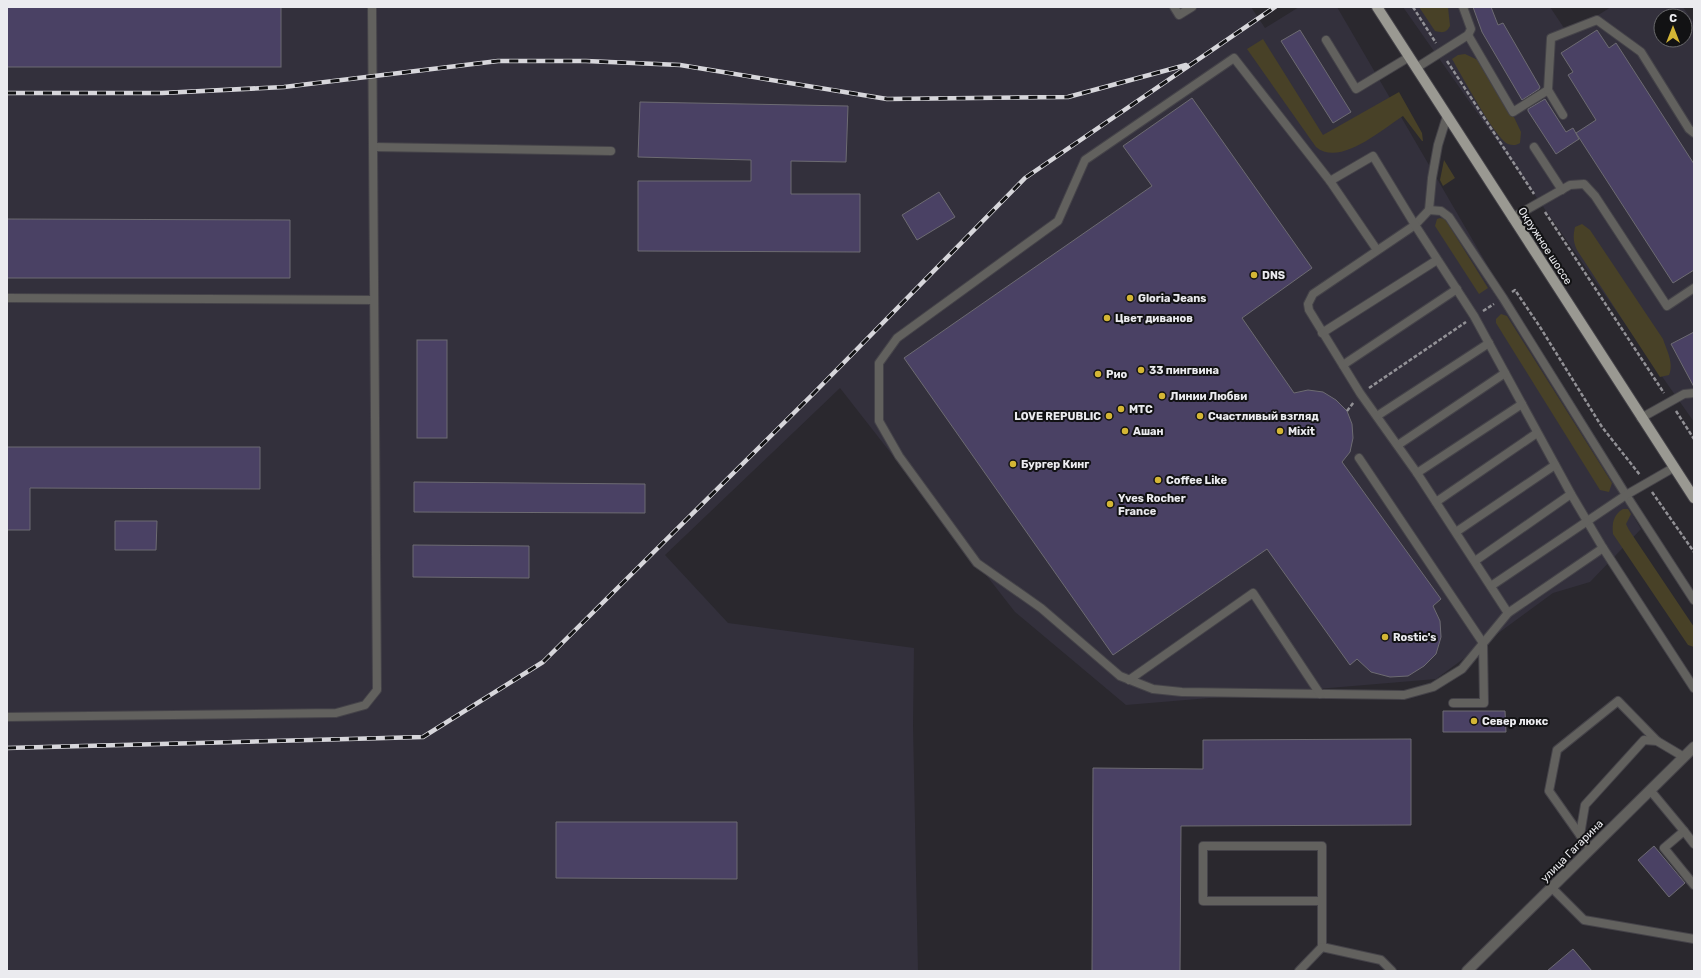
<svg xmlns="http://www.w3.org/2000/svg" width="1701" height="978" font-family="Rubik,sans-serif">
<rect width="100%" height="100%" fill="#2a282e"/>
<g fill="#33303c" fill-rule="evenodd">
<polygon points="7,7 1251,7 1265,28 1299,7 1337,7 1641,529 1590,582 1553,593 1436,679 1126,705 1015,612 840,388 665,555 728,623 914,648 913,725 918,971 7,971"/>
<path d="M1403,7h147l18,27 43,-27h72l11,16v399zM1661,16h24v24h-24z"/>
</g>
<g fill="#484127">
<path d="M1419,7h29l2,19c-4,7 -7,7 -15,5z"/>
<path d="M1263,39l60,96 76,-43 23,41 1,8h-1l-19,-25c-22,14 -63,51 -87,31l-69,-98z"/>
<path d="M1465,54l15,7 32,52 9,19 -1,11c-3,2 -7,3 -12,1 -13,-6 -47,-70 -56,-85l6,-4z"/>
<polygon points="1444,160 1455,178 1443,186 1440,180"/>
<polygon points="1440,218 1445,219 1488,288 1479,294 1435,226 1437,219"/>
<path d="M1582,224l8,6 73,109c4,12 11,24 6,36l-9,2 -83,-127c-4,-8 -4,-14 -2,-23z"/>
<polygon points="1501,314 1507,316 1612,483 1609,492 1600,490 1496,323 1496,319"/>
<path d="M1623,509h5l3,5 -5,10 3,6 65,97v20l-6,-2 -75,-111c-1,-11 0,-19 10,-25z"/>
</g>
<g fill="#4a4164" stroke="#6d6b72">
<rect x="7" y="7" width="274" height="60"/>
<polygon points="1473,7 1491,7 1498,25 1503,23 1540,87 1539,89 1522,100 1482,32"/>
<polygon points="1300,30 1351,112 1333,123 1281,41"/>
<polygon points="1597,30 1609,48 1616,43 1694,164 1694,270 1673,283 1576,133 1596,120 1568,75 1573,72 1561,53"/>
<polygon points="1192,98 1312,268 1242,318 1294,393 1308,390 1323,392 1336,400 1347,411 1352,424 1353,438 1350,452 1342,462 1441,599 1433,606 1440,621 1441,637 1436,654 1424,666 1408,676 1390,677 1371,672 1357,659 1350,665 1267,549 1113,655 904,358 1152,186 1123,146"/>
<polygon points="1545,99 1566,132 1573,128 1579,139 1556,154 1528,111 1528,109"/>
<polygon points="640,102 848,106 846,162 791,161 791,194 860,194 860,252 638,251 638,181 751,181 751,160 638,157"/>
<polygon points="939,192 955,217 917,240 902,215"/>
<polygon points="7,219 290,220 290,278 7,278"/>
<polygon points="1694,332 1694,387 1671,344"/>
<rect x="417" y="340" width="30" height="98"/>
<polygon points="7,447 260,447 260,489 30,488 30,530 7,530"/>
<polygon points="414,482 645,484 645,513 414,512"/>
<polygon points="115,521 157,521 156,550 115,550"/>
<polygon points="413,545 529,546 529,578 413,577"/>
<polygon points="1443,711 1505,711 1506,732 1443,732"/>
<polygon points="1411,739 1411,825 1181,826 1180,971 1092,971 1093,768 1203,769 1203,740"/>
<polygon points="556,822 737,822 737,879 556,878"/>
<polygon points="1654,846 1685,883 1669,897 1638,860"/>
<polygon points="1573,949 1592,971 1547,971"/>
</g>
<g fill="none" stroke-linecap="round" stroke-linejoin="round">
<g stroke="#454349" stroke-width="10">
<g id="service">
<polyline points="1174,7 1179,15 1192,7"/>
<polyline points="1468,35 1513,112 1548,90 1563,115"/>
<polyline points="1326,40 1356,89 1409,57"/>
<polyline points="1416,68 1468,35 1471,29 1463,7"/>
<polyline points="1548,90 1551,38 1597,20 1641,52 1689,129 1694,133"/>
<polyline points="1447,116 1438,145 1432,178 1429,210 1415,225 1313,294 1308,304 1309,310 1360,393 1417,473 1508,613"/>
<polyline points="373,147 611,151"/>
<polyline points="1534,147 1562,190"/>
<polyline points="1330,181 1234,58 1085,160 1058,221 897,338 879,363 879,421 899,456 977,563 1041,608 1120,676 1153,689 1182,692 1404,695 1433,687 1462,669 1508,613 1603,548"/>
<polyline points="1429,210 1441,211 1449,217 1503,298 1626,495 1694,600"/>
<polyline points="1512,218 1570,185 1584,184 1595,196 1667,306 1694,288"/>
<polyline points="1377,250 1330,181 1373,156 1415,225 1474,316 1571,494 1603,548 1694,688"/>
<polyline points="7,298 374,300"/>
<polyline points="1322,333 1437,260"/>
<polyline points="1343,365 1457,289"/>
<polyline points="1377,416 1489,343"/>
<polyline points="1641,418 1684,394 1694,393"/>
<polyline points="1398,445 1505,373"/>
<polyline points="1359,458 1483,643 1484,703 1453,703"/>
<polyline points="1417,473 1522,404"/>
<polyline points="1436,502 1537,433"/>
<polyline points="1456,532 1555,465"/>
<polyline points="1475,561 1571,494"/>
<polyline points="1491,586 1626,495 1673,468"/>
<polyline points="1129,680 1253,593 1320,694"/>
<polyline points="7,717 336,713 365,705 377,690 372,7"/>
<polyline points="1650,790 1684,831 1664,848 1694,885"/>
<polyline points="1684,831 1694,844"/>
<polyline points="1580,835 1549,791 1557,750 1618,701 1657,741"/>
<polyline points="1591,849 1580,835 1585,805 1644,740 1657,741 1684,757"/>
<polyline points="1552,888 1584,920 1694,939"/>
<polyline points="1322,901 1203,901 1203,846 1322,846 1322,947"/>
<polyline points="1299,971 1322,947 1381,960 1392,971"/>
</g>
</g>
<g stroke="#454349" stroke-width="12">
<polyline id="tertiary" points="1467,971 1694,747"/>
</g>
<g stroke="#454349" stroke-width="12">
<polyline id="primary" points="1377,7 1694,498"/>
</g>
<g stroke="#929196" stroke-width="2.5" stroke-dasharray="4 2" stroke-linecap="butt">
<polyline points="1413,7 1436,43"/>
<polyline points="1447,61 1534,194"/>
<polyline points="1545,212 1664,393"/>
<polyline points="1512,292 1515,290 1540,327 1602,427 1640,475"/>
<polyline points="1483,311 1494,304"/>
<polyline points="1369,388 1466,322"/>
<polyline points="1347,411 1354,402"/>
<polyline points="1676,411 1694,439"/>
<polyline points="1652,492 1694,552"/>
</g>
<use href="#service" stroke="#62615e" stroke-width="8"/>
<use href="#tertiary" stroke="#62615e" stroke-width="10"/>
<use href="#primary" stroke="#9a9992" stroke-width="10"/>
<g stroke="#d7d6db" stroke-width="4.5">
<g id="rail">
<polyline points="7,93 162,93 284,87 498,61 586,61 680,65 887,99 1068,97 1186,65"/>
<polyline points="7,748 423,737 543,662 814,393 1025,178 1275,7"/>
</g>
</g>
<use href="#rail" stroke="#121214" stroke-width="3" stroke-dasharray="9" stroke-linecap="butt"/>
</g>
<g fill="#d4b635" stroke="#121214" stroke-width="1.5">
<circle cx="1254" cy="275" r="4"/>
<circle cx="1130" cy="298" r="4"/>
<circle cx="1107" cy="318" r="4"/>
<circle cx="1141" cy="370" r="4"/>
<circle cx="1098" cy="374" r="4"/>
<circle cx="1162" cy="396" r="4"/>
<circle cx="1121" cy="409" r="4"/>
<circle cx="1109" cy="416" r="4"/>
<circle cx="1200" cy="416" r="4"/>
<circle cx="1125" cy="431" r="4"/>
<circle cx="1280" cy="431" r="4"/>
<circle cx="1013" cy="464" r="4"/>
<circle cx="1158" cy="480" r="4"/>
<circle cx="1110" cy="504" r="4"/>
<circle cx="1385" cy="637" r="4"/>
<circle cx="1474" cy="721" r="4"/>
</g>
<g text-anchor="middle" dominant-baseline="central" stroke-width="4" stroke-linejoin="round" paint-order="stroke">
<g font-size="11" fill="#ebebef" stroke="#121214">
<text transform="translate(1545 246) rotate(57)">Окружное шоссе</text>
<text transform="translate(1572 851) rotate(-45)">улица Гагарина</text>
</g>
<g font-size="11" font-weight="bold" fill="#ebebef" stroke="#121214" text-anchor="start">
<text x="1262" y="275">DNS</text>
<text x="1138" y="298">Gloria Jeans</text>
<text x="1115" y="318">Цвет диванов</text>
<text x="1149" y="370">33 пингвина</text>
<text x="1106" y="374">Рио</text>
<text x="1170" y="396">Линии Любви</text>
<text x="1129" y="409">МТС</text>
<text x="1101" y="416" text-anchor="end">LOVE REPUBLIC</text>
<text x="1208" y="416">Счастливый взгляд</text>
<text x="1133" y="431">Ашан</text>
<text x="1288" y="431">Mixit</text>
<text x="1021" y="464">Бургер Кинг</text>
<text x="1166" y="480">Coffee Like</text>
<text x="1118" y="498">Yves Rocher<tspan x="1118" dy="13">France</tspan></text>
<text x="1393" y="637">Rostic's</text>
<text x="1482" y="721">Север люкс</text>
</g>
</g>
<rect width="1701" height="978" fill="none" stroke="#ebebef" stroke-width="16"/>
<g transform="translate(1673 28)"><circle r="19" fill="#121214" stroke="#69696c"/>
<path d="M0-3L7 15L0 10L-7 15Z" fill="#d4b635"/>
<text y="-6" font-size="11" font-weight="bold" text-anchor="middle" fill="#ebebef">С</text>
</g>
</svg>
